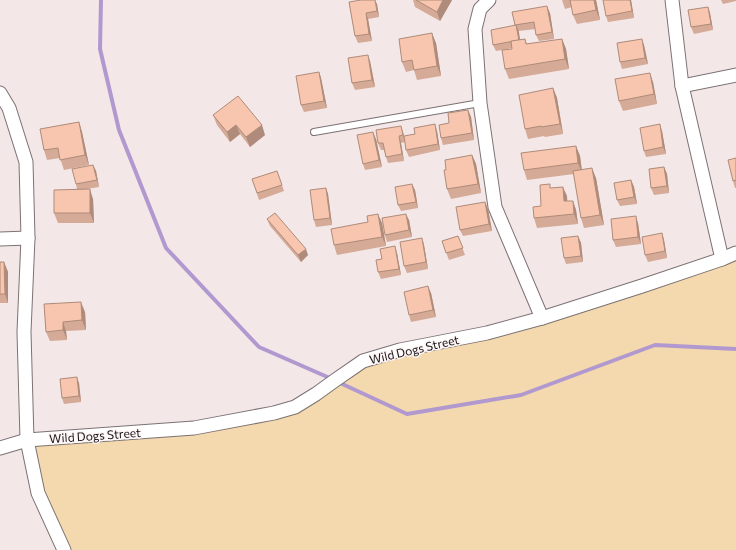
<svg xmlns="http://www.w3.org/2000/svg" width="736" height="550" font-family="Commissioner,sans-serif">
<rect width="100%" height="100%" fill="#f3e7e8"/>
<polygon fill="#f3d9ad" points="736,253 736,550 64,550 62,547 27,440 274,413 363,361 487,333"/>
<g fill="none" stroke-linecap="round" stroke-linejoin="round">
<g stroke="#b199d0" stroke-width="4">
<polyline points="101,0 100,49 119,130 166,248 259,347 332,379"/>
<polyline points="338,382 407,414 521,395 655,345 736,349"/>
</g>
<g stroke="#7c7273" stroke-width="8">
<polyline id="service" points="314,132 480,103"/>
</g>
<g stroke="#7c7273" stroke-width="15">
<g id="minor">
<polyline points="489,0 480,9 475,29 480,103 495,207 542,318"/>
<polyline points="672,0 682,86 722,259"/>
<polyline points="682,86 736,75"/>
<polyline points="0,93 9,108 26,162 28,238 24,332 27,440 38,493 64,550"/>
<polyline points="0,239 28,238"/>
<polyline points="0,448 27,440 194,428 274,413 295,407 316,394 334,381 363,361 400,350 487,333 542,318 642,286 722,259 736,253"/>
</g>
</g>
<use href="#service" stroke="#fff" stroke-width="6"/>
<use href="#minor" stroke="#fff" stroke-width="13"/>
</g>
<g fill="#d5aa96">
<polygon points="413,0 452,0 440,21 415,7"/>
<polygon points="562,0 596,0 600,20 577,24 573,15 572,7 565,9"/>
<polygon points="603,0 631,0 634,18 608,22 606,16"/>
<polygon points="721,0 736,0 736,1 723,4"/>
<polygon points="349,2 377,4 379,17 368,19 372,41 358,43 355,36"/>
<polygon points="708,7 710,13 713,30 694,34 691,27"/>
<polygon points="512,12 550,13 554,39 539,41 536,35 536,29 518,31 520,40 525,39 527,44 562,39 566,49 569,69 509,79 505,69 512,48 496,51 493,45 515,26"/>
<polygon points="436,43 441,76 417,80 414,70 406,72 402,62"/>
<polygon points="644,45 648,64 622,69 620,62"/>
<polygon points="370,61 375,87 355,90 352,83"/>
<polygon points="319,72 321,78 327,108 304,112 301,105"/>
<polygon points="653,82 657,104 623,111 619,101"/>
<polygon points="553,88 557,98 563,134 545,137 544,136 528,139 525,129"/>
<polygon points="468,110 471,117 474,140 443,145 441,138 449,123"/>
<polygon points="213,115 265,135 250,147 240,134 230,142 217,125"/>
<polygon points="79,122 82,132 89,165 64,170 60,158 47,160 44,150"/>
<polygon points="437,131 440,150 409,157 406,150 405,142 401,143 404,161 388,163 386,157 384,150 381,150 378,143 403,132 404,136"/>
<polygon points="662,131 666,154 646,157 644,151"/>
<polygon points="376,139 382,167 365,170 363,164"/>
<polygon points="576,146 580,156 582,170 596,178 604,225 584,228 581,218 574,174 527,180 524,170"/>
<polygon points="472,155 476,164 481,193 451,199 447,189 446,170"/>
<polygon points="736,158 736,188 735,188 733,181"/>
<polygon points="93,165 96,171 99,187 87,189 93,199 94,223 58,223 54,213 77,189 76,184"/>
<polygon points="664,167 667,174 669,193 654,195 651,188"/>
<polygon points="277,171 284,191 259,200 252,179"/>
<polygon points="631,180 634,187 637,204 620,206 617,200"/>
<polygon points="326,188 328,194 332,225 316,227 314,220"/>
<polygon points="551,188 567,196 567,201 573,201 576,210 578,224 537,228 534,218 541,206"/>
<polygon points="415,190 418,208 401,211 398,205"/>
<polygon points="485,202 488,209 492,231 463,236 460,230"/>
<polygon points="267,219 308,255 301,262 270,226"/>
<polygon points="409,220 412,237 387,242 385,235"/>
<polygon points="382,223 386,246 337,255 334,245"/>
<polygon points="638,223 641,244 616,247 613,240"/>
<polygon points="662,233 664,240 667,258 648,262 645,255"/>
<polygon points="458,236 465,255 449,260 442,241"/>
<polygon points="578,236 581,243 583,262 566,264 564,258"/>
<polygon points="422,238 424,245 428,269 407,273 404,266"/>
<polygon points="397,253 401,275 381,279 378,272 382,259"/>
<polygon points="0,262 4,262 8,272 8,303 0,303"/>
<polygon points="431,293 436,317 411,322 409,315"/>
<polygon points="44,304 85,312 86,330 66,331 67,340 50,341 46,332"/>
<polygon points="79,383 81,402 64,404 62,398"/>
</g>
<g fill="#ae8b7a">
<polygon points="375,0 377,4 379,17 377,11"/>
<polygon points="443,0 452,0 440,21 437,12"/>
<polygon points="594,0 596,0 600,20 596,10"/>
<polygon points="630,0 631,0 634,18 632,11"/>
<polygon points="547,6 550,13 554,39 552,32"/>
<polygon points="708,7 710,13 713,30 711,24"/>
<polygon points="366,13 368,19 372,41 369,34"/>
<polygon points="516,25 519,32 521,47 519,40"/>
<polygon points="432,33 436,43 441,76 437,66"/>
<polygon points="562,39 566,49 569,69 565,59"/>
<polygon points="642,39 644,45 648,64 645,58"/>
<polygon points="368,55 370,61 375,87 372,80"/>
<polygon points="319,72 321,78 327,108 324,101"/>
<polygon points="650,73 653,82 657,104 654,94"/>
<polygon points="553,88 557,98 563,134 560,124"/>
<polygon points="468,110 471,117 474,140 472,133"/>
<polygon points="79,122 82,132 89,165 85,155"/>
<polygon points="435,124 437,131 440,150 438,144"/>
<polygon points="660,124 662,131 666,154 663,147"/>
<polygon points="236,125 240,134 230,142 227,132"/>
<polygon points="262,125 265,135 250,147 246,137"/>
<polygon points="401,126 403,132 405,142 403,135"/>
<polygon points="373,132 376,139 382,167 379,160"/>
<polygon points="399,136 401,143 404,161 402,154"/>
<polygon points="576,146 580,156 582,173 578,163"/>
<polygon points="472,155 476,164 481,193 478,184"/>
<polygon points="93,165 96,171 99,187 97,180"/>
<polygon points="664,167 667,174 669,193 667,186"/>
<polygon points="592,168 596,178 604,225 600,215"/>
<polygon points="631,180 634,187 637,204 634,197"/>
<polygon points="412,184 415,190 418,208 416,202"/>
<polygon points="563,187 567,196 568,211 564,201"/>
<polygon points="326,188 328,194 332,225 330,218"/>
<polygon points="90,189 93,199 94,223 90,213"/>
<polygon points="573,201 576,210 578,224 574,214"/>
<polygon points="485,202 488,209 492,231 489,224"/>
<polygon points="378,214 382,223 386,246 382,237"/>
<polygon points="406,214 409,220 412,237 409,230"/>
<polygon points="636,216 638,223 641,244 638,237"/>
<polygon points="662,233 664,240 667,258 665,251"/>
<polygon points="578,236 581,243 583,262 581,256"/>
<polygon points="422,238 424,245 428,269 426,262"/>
<polygon points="395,246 397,253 401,275 399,269"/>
<polygon points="306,249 308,255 301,262 298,255"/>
<polygon points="4,262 8,272 8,303 5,294"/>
<polygon points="428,286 431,293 436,317 433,310"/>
<polygon points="81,302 85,312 86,330 82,320"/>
<polygon points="63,322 66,331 67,340 63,330"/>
<polygon points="77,377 79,383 81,402 79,396"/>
</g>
<g fill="#f8c6ae" stroke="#ae8b7a">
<polygon points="361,0 375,0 377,11 366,13 369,34 355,36 349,2"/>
<polygon points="416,0 443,0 437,12"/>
<polygon points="570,0 594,0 596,10 573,15"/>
<polygon points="603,0 630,0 632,11 606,16"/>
<polygon points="547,6 552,32 536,35 534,22 515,25 512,12"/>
<polygon points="708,7 711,24 691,27 688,10"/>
<polygon points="516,25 519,40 493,45 491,30"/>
<polygon points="432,33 437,66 414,70 412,60 402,62 399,39"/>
<polygon points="525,39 526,44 562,39 565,59 505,69 502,50 512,49 511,41"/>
<polygon points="642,39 645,58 620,62 617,43"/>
<polygon points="368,55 372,80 352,83 348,58"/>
<polygon points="319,72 324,101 301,105 296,76"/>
<polygon points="650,73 654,94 619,101 615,79"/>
<polygon points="553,88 560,124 541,127 541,126 525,129 519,95"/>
<polygon points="238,96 262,125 246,137 236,125 227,132 213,115"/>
<polygon points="468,110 472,133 441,138 439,125 449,123 448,113"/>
<polygon points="79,122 85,155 60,160 58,148 44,150 40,129"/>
<polygon points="435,124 438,144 406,150 404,136 415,134 414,128"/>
<polygon points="660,124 663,147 644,151 640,128"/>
<polygon points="401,126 403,135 399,136 402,154 386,157 383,143 378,143 376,130"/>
<polygon points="373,132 379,160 363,164 357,135"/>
<polygon points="576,146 578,163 524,170 521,153"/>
<polygon points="472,155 478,184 447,189 444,170 446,170 445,160"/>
<polygon points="736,158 736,180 733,181 728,160"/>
<polygon points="93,165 97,180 76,184 72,169"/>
<polygon points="664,167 667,186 651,188 649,169"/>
<polygon points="592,168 600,215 581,218 573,171"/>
<polygon points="277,171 282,185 257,193 252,179"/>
<polygon points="631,180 634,197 617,200 614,183"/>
<polygon points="412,184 416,202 398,205 395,187"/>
<polygon points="550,184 550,188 563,187 564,201 573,201 574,214 534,218 533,207 541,206 540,185"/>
<polygon points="326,188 330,218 314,220 310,190"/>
<polygon points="90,189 90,213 54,213 54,190"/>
<polygon points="485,202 489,224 460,230 456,207"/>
<polygon points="275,213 306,249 298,255 267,219"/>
<polygon points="378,214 382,237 334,245 331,229 368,222 367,216"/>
<polygon points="406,214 409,230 385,235 382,218"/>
<polygon points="636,216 638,237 613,240 611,219"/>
<polygon points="662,233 665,251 645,255 642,237"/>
<polygon points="458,236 463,248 446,253 442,241"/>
<polygon points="578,236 581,256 564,258 561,238"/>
<polygon points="422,238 426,262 404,266 400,242"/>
<polygon points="395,246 399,269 378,272 376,260 382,259 380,249"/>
<polygon points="0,262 4,262 5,294 0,294"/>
<polygon points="428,286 433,310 409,315 404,292"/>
<polygon points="81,302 82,320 63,322 63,330 46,332 44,304"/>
<polygon points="77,377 79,396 62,398 60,379"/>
</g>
<g text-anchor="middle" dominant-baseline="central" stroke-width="3" stroke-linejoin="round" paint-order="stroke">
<g font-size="12" fill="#171414" stroke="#fef5f6">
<text transform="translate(414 349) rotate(-13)">Wild Dogs Street</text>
<text transform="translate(95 435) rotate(-4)">Wild Dogs Street</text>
</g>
</g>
</svg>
